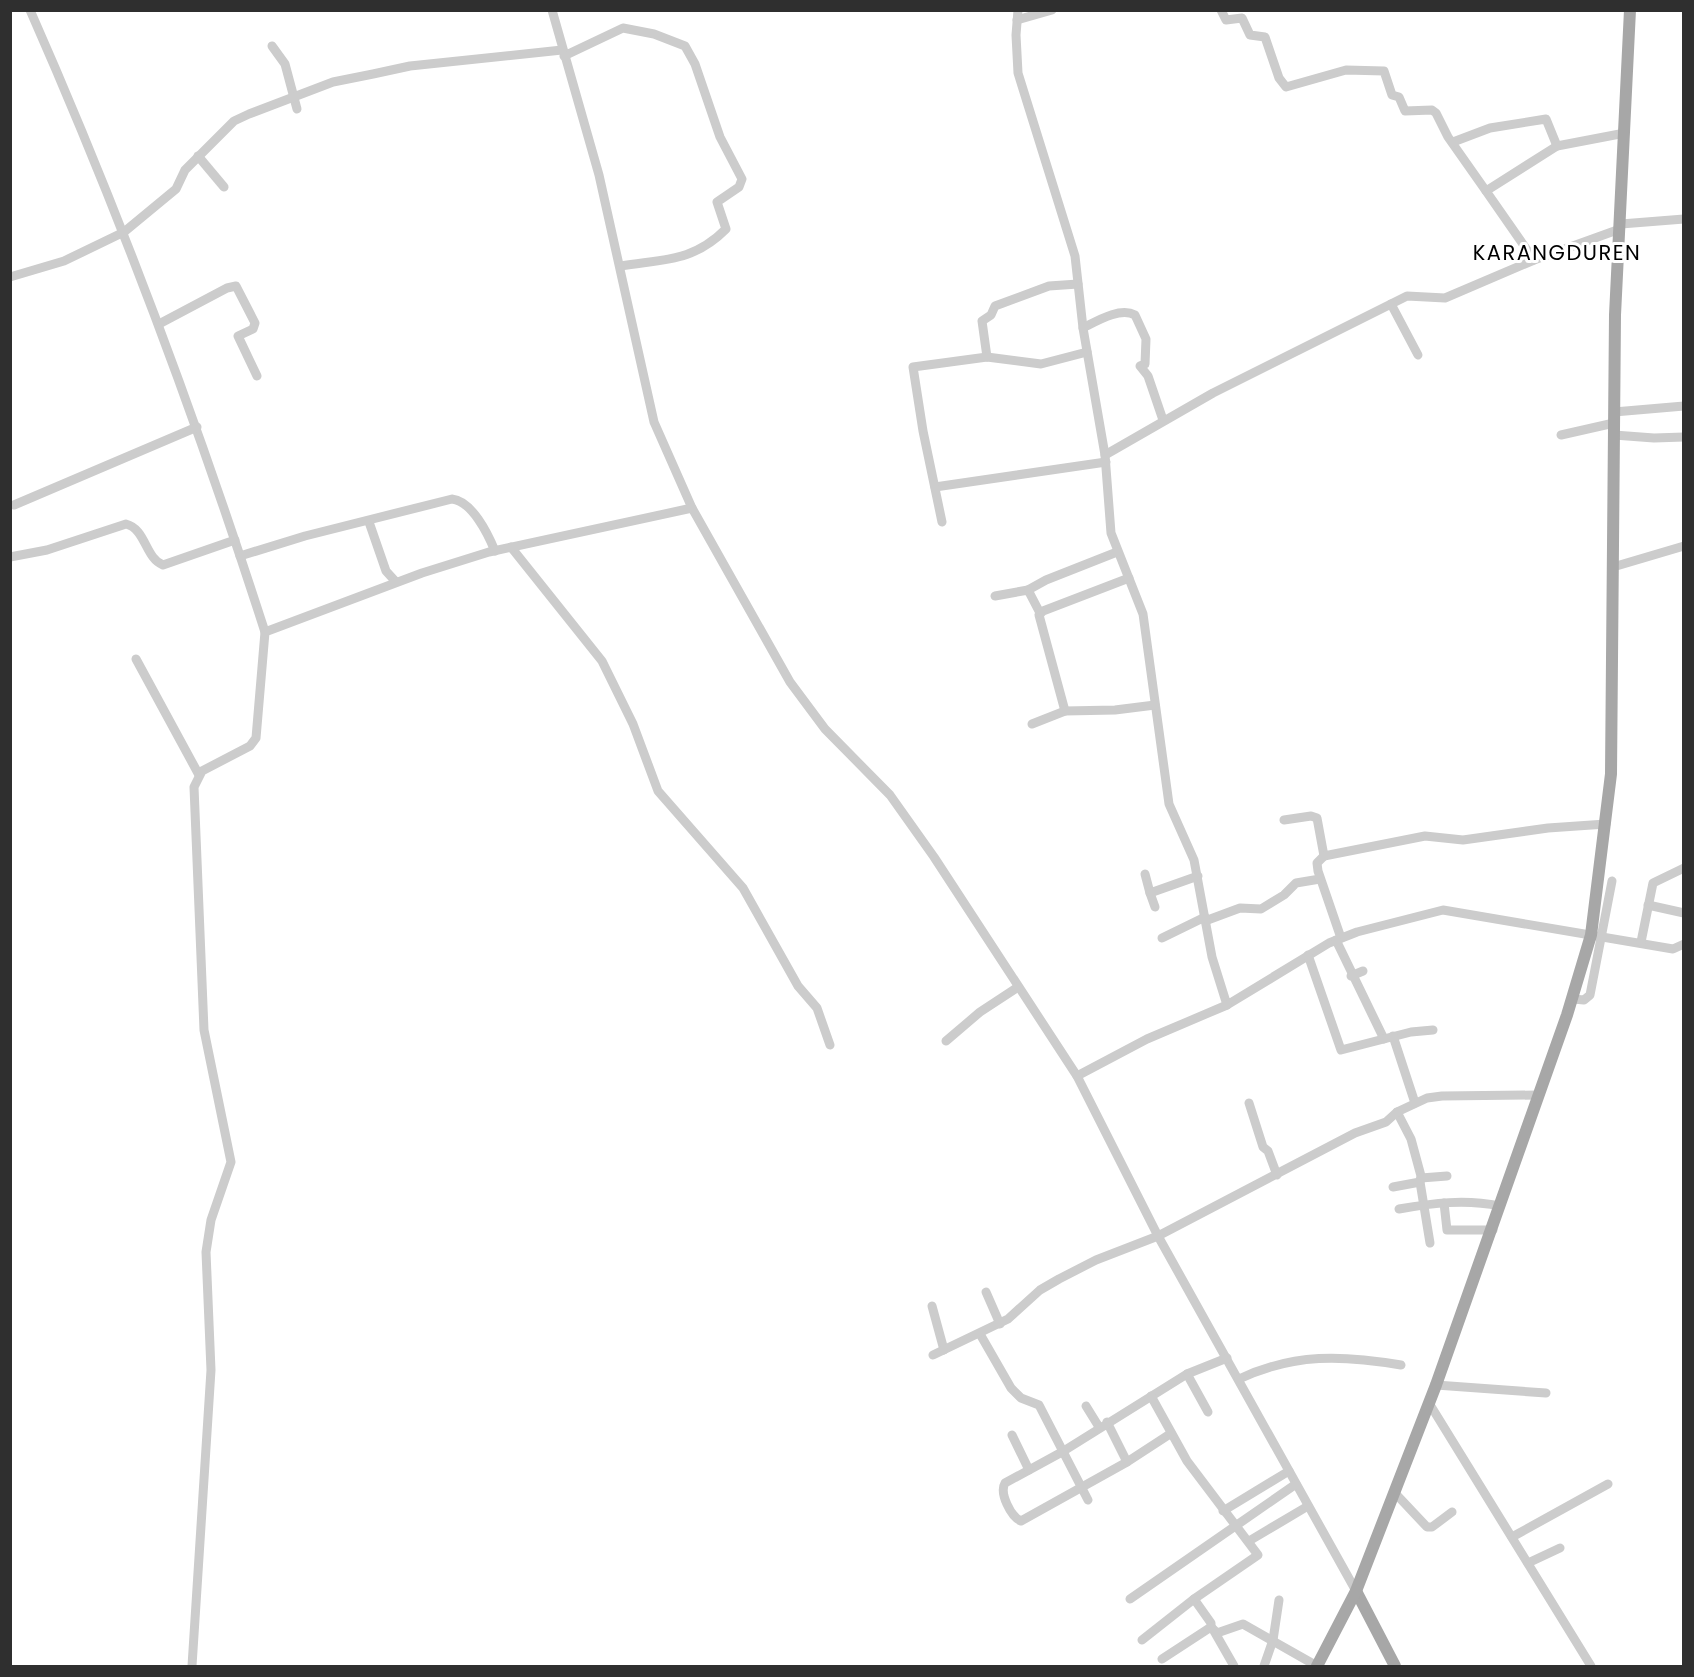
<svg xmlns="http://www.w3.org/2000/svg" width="1694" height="1677" font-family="Poppins,sans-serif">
<rect width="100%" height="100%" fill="#fff"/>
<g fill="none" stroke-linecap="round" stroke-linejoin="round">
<g stroke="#ccc" stroke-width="9">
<path d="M30,10c90,204 167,411 235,622"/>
<polyline points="552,10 599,175 654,422 692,508 790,682 825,729 890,795 934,857 1077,1076 1158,1236 1356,1591"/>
<polyline points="1018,10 1016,35 1018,73 1075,256 1083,328 1105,455 1111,533 1143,614 1169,804 1194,860 1212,957 1227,1005 1329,943 1357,932 1443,910 1673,949 1684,944"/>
<polyline points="1221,10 1226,20 1242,18 1250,35 1265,37 1279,78 1286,87 1346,70 1384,71 1392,95 1399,97 1405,111 1432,110 1436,113 1448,137 1486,191"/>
<polyline points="1017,20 1052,10"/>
<polyline points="272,46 285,64 297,109"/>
<path d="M564,56l59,-28 31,6 31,12 10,18 25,73 22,42 -3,8 -22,15 9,27c-33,33 -62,30 -105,37"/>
<polyline points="1453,142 1490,128 1546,119 1557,146"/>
<polyline points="198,156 224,187"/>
<polyline points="1621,224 1684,219"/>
<polyline points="1534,260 1486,191 1557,146 1625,133"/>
<polyline points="10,277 64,261 124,232 176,189 185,170 234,121 249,114 333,82 373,74 410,66 562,50"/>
<polyline points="1391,304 1418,355"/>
<polyline points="159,324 227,288 236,286 255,323 253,329 238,336 257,376"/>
<path d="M1083,328c14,-7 37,-21 52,-13l11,24 -1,25 -5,2 8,10 15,44"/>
<polyline points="987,357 982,321 991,315 995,306 1049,286 1078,284"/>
<polyline points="1614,412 1684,406"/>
<polyline points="1561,435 1614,423"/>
<polyline points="1614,435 1654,438 1684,437"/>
<polyline points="1105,455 1213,393 1407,296 1445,298 1534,260 1620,229"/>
<polyline points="935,487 1106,462"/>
<polyline points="14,505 197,427"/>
<polyline points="369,522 386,571 396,582"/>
<polyline points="942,522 923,431 913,367 987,357 1041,364 1087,352"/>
<polyline points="511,547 602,661 633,724 658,791 743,888 798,986 817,1008 830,1045"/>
<path d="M240,556l65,-20 147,-37c20,2 36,35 43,52"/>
<path d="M10,557l37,-7 79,-26c20,5 19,34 37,41l72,-25"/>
<polyline points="1613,567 1684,546"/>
<polyline points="1129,578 1043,611 1039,615 1065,711 1115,710 1155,705"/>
<polyline points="1028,590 1046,580 1117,552"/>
<polyline points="995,596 1028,590 1040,613"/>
<polyline points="136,659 199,775"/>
<polyline points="1032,724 1065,711"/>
<polyline points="1284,820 1311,816 1317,818 1324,856 1425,836 1463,840 1548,828 1606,824"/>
<polyline points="1324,856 1317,863 1318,871 1341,938"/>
<polyline points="1145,874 1150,893 1198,876"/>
<polyline points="1150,893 1155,907"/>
<polyline points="1648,905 1684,913"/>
<polyline points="1205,921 1240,908 1261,909 1284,895 1296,883 1320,879"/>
<polyline points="1162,938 1205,917"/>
<polyline points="1336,940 1384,1039"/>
<polyline points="1641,942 1653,883 1684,868"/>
<polyline points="1308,955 1341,1050 1411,1032 1433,1030"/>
<polyline points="1351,976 1363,971"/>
<polyline points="1573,999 1584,1000 1590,995 1612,881"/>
<polyline points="1393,1036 1415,1103"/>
<polyline points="946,1041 980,1012 1018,987"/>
<polyline points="1077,1076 1147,1039 1227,1005"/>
<polyline points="1249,1103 1263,1147 1268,1151 1277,1175"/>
<polyline points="1397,1112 1411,1139 1421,1176 1420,1182 1430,1243"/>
<polyline points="1421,1178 1447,1176"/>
<polyline points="1393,1187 1420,1182"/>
<polyline points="1444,1203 1447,1230 1493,1230"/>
<path d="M1399,1209c34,-6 66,-10 101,-3"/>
<polyline points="986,1292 1000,1324"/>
<polyline points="932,1306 944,1350"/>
<polyline points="980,1334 1011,1388 1021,1398 1039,1405 1088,1500"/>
<polyline points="933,1355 1008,1319 1040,1290 1059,1279 1096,1260 1158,1236 1355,1133 1386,1122 1397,1112 1427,1098 1442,1096 1537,1095"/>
<polyline points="1187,1374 1208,1412"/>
<path d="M1239,1379c55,-26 104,-24 162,-14"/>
<polyline points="1436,1385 1546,1393"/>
<polyline points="1429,1403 1591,1666"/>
<polyline points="1086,1406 1099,1427"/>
<polyline points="1107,1422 1127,1462"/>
<path d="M1170,1434l-43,28 -106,59c-10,-4 -22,-28 -16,-38l57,-31 125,-78 40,-16"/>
<polyline points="1012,1435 1029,1470"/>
<polyline points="1394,1492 1427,1527 1432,1527 1452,1512"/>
<polyline points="1223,1511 1289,1471"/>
<polyline points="1512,1537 1608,1484"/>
<polyline points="1249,1541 1308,1506"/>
<polyline points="1528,1563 1560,1548"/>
<polyline points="1130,1599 1296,1484"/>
<polyline points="1194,1599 1211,1623 1211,1627"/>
<polyline points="1214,1631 1234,1666"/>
<polyline points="1142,1640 1194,1599 1258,1555 1187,1461 1151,1396"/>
<polyline points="1162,1659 1211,1627 1217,1633 1243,1624 1317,1666"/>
<polyline points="192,1666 211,1370 206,1252 211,1220 231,1162 204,1030 194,787 202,771 250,746 256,738 265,632 422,573 489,552 692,508"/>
<polyline points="1264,1666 1273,1640 1279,1600"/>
</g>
<g stroke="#a7a7a7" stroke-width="12">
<polyline points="1356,1591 1395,1666"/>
<polyline points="1317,1666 1356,1591 1436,1385 1567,1015 1591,935 1611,774 1615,315 1630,10"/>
</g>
</g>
<g text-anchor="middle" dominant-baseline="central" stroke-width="6" stroke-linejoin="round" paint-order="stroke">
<g font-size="21" letter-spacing="1.5" fill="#000" stroke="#fff">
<text x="1557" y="252">KARANGDUREN</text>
</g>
</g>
<rect width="1694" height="1677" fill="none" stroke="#2f2f2f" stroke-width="24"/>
</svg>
